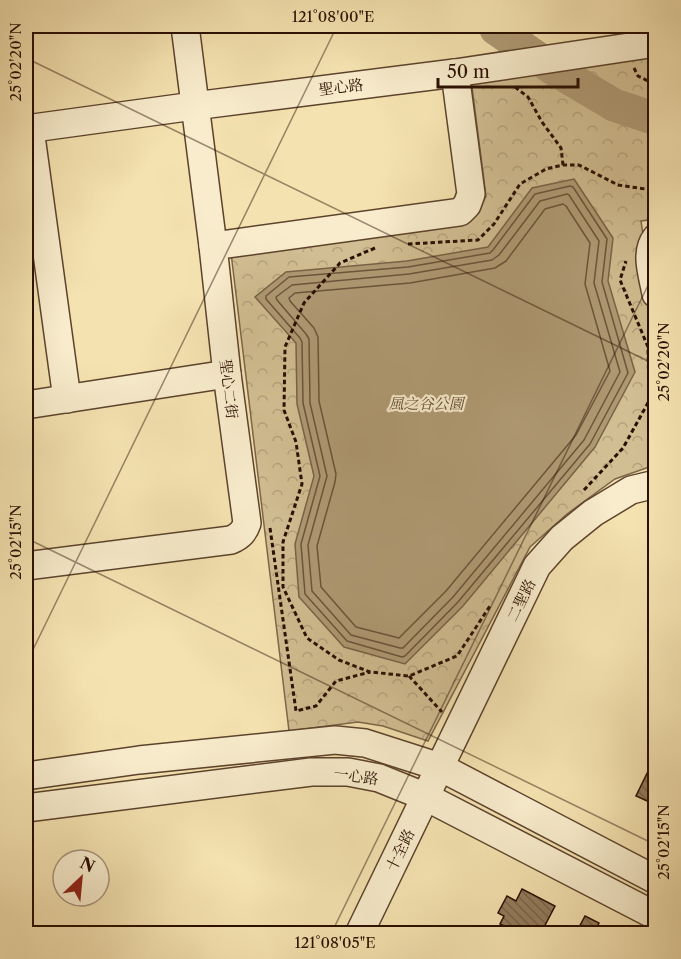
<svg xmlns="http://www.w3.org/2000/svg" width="681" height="959" font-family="'Libre Caslon Text','Noto Serif TC',serif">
<defs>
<pattern id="park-crowns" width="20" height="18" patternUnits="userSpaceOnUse" patternTransform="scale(1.5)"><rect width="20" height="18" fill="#d1be92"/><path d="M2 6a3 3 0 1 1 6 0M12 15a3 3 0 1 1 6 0" fill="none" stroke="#b3a27c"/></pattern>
<pattern id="building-back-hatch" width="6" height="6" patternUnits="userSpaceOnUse" patternTransform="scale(1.5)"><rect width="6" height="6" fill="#937c5c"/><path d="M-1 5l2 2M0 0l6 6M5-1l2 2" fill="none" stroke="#78644a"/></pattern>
</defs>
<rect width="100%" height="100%" fill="#f4e2b0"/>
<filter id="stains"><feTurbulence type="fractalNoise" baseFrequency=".00333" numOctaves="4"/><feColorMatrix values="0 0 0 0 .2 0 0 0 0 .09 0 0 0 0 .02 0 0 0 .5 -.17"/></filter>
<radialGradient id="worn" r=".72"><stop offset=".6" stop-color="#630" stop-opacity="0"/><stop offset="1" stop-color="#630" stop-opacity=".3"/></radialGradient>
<polygon fill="url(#park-crowns)" stroke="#7d6649" stroke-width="1.5" points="655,56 655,219 641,221 656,323 655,465 615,479 567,514 530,547 428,741 383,726 358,722 289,731 231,253 480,208 486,196 471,79"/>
<polygon fill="#af9a74" stroke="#796246" stroke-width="1.5" points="574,179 613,238 608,281 635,372 595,447 463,606 405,664 344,647 299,597 295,544 314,476 297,404 296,343 255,297 286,272 407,261 488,247 532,188"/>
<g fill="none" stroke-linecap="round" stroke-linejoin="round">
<g stroke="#6c543a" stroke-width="1.5">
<polygon points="570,186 573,187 607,239 602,282 628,373 590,444 458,602 405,656 402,657 347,641 305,594 301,544 320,476 303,403 302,342 300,338 266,299 266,296 289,277 408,267 490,253 493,250 535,194"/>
<polygon points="567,194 569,195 599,241 594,283 620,372 584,440 453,597 403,648 400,648 351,635 312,591 308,545 327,476 310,403 309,339 306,334 277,300 276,297 292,285 409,274 492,260 499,255 540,201"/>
<polygon points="563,204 566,206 590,243 585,284 610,371 576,435 446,591 399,638 356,627 321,587 317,546 335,482 336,474 319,401 318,337 314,328 290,301 289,298 295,293 410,283 495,268 506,261 545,209"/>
</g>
<polyline stroke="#af9a74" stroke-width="33" points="495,26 496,29 552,68 614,105 656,119"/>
</g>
<g fill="url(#building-back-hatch)" stroke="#290e00" stroke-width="1.5">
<polygon points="656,755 656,805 636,796"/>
<polygon points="522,889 555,906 541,933 519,933 500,924 504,916 498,913 507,896 516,901"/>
<polygon points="585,916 599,923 594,933 576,933"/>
</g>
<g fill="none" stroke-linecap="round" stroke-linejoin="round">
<g stroke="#5c432c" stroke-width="30">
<g id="minor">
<polyline points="26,129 194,106 455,73 656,43"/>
<polyline points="30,129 67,399"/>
<path d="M656,238c-12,15 -3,38 0,56"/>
<polyline points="213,246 460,212 467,205 471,194 455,73"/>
<polyline points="26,405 227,374"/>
<path d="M26,566l205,-26c9,-4 13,-8 16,-17l-20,-149 -14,-128 -28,-220"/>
<polyline points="26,776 139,760 335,740 365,743 440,767 656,880"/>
<polyline points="26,808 311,772 348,772 379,778 426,797 656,916"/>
<polyline points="359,934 537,566 562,538 593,513 631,490 656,484"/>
</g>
</g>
<g stroke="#290e00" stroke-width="3" stroke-dasharray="4.5 3" stroke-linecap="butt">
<polyline points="634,68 638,76 656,85"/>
<polyline points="515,87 528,97 542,122 561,148 563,165"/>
<polyline points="408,244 478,240 494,224 520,184 546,169 563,165 579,165 618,185 652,190 654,215"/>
<polyline points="375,248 340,263 304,303 285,347 284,410 296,442 302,484 283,542 283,587 307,638 339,660 370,672 409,676 457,656 490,606"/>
<polyline points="584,490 623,448 649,401 648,347 620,280 626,261"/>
<polyline points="270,528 296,711 316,706 336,681 370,672"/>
<polyline points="409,676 442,712"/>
</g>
<use href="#minor" stroke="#f8eccc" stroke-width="27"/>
</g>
<path fill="none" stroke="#290e00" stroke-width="1.5" stroke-opacity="0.45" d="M26,58l630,307M26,538l630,307M26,664l311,-638M331,934l325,-665"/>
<g text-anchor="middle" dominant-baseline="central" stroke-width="4.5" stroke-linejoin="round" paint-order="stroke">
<g font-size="15" fill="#290e00" stroke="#f8eccc">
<text transform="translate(341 87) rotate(-7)">聖心路</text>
<text transform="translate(229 389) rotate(83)">聖心二街</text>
<text transform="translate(521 600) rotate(-64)">二聖路</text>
<text transform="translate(356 776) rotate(8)">一心路</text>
<text transform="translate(400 850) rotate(-64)">十全路</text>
</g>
<g font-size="15" font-style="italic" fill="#644c33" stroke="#f8eccc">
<text x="426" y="403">風之谷公園</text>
</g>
</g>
<rect width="681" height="959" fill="none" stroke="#f4e2b0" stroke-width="66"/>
<g transform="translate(81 878) rotate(26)"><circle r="28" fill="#f8eccc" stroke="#a5937a" stroke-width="1.5"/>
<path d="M0-4.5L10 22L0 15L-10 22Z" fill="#8f2418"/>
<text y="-9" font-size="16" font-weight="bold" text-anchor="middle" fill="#290e00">N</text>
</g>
<path d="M438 78v9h140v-9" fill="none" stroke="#290e00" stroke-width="3"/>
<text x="447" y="78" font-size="18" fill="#290e00" stroke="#f8eccc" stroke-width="4.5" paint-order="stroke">50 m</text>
<rect x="33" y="33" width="615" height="893" fill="none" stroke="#290e00" stroke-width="2"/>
<g font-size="15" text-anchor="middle" fill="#290e00">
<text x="333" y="22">121°08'00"E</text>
<text transform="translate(16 62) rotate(-90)" y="5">25°02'20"N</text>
<text transform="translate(664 362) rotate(-90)" y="5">25°02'20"N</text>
<text transform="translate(16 542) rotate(-90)" y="5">25°02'15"N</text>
<text transform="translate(664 842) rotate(-90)" y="5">25°02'15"N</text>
<text x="335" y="948">121°08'05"E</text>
</g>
<rect width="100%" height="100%" filter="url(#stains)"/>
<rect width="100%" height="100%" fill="url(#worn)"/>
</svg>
